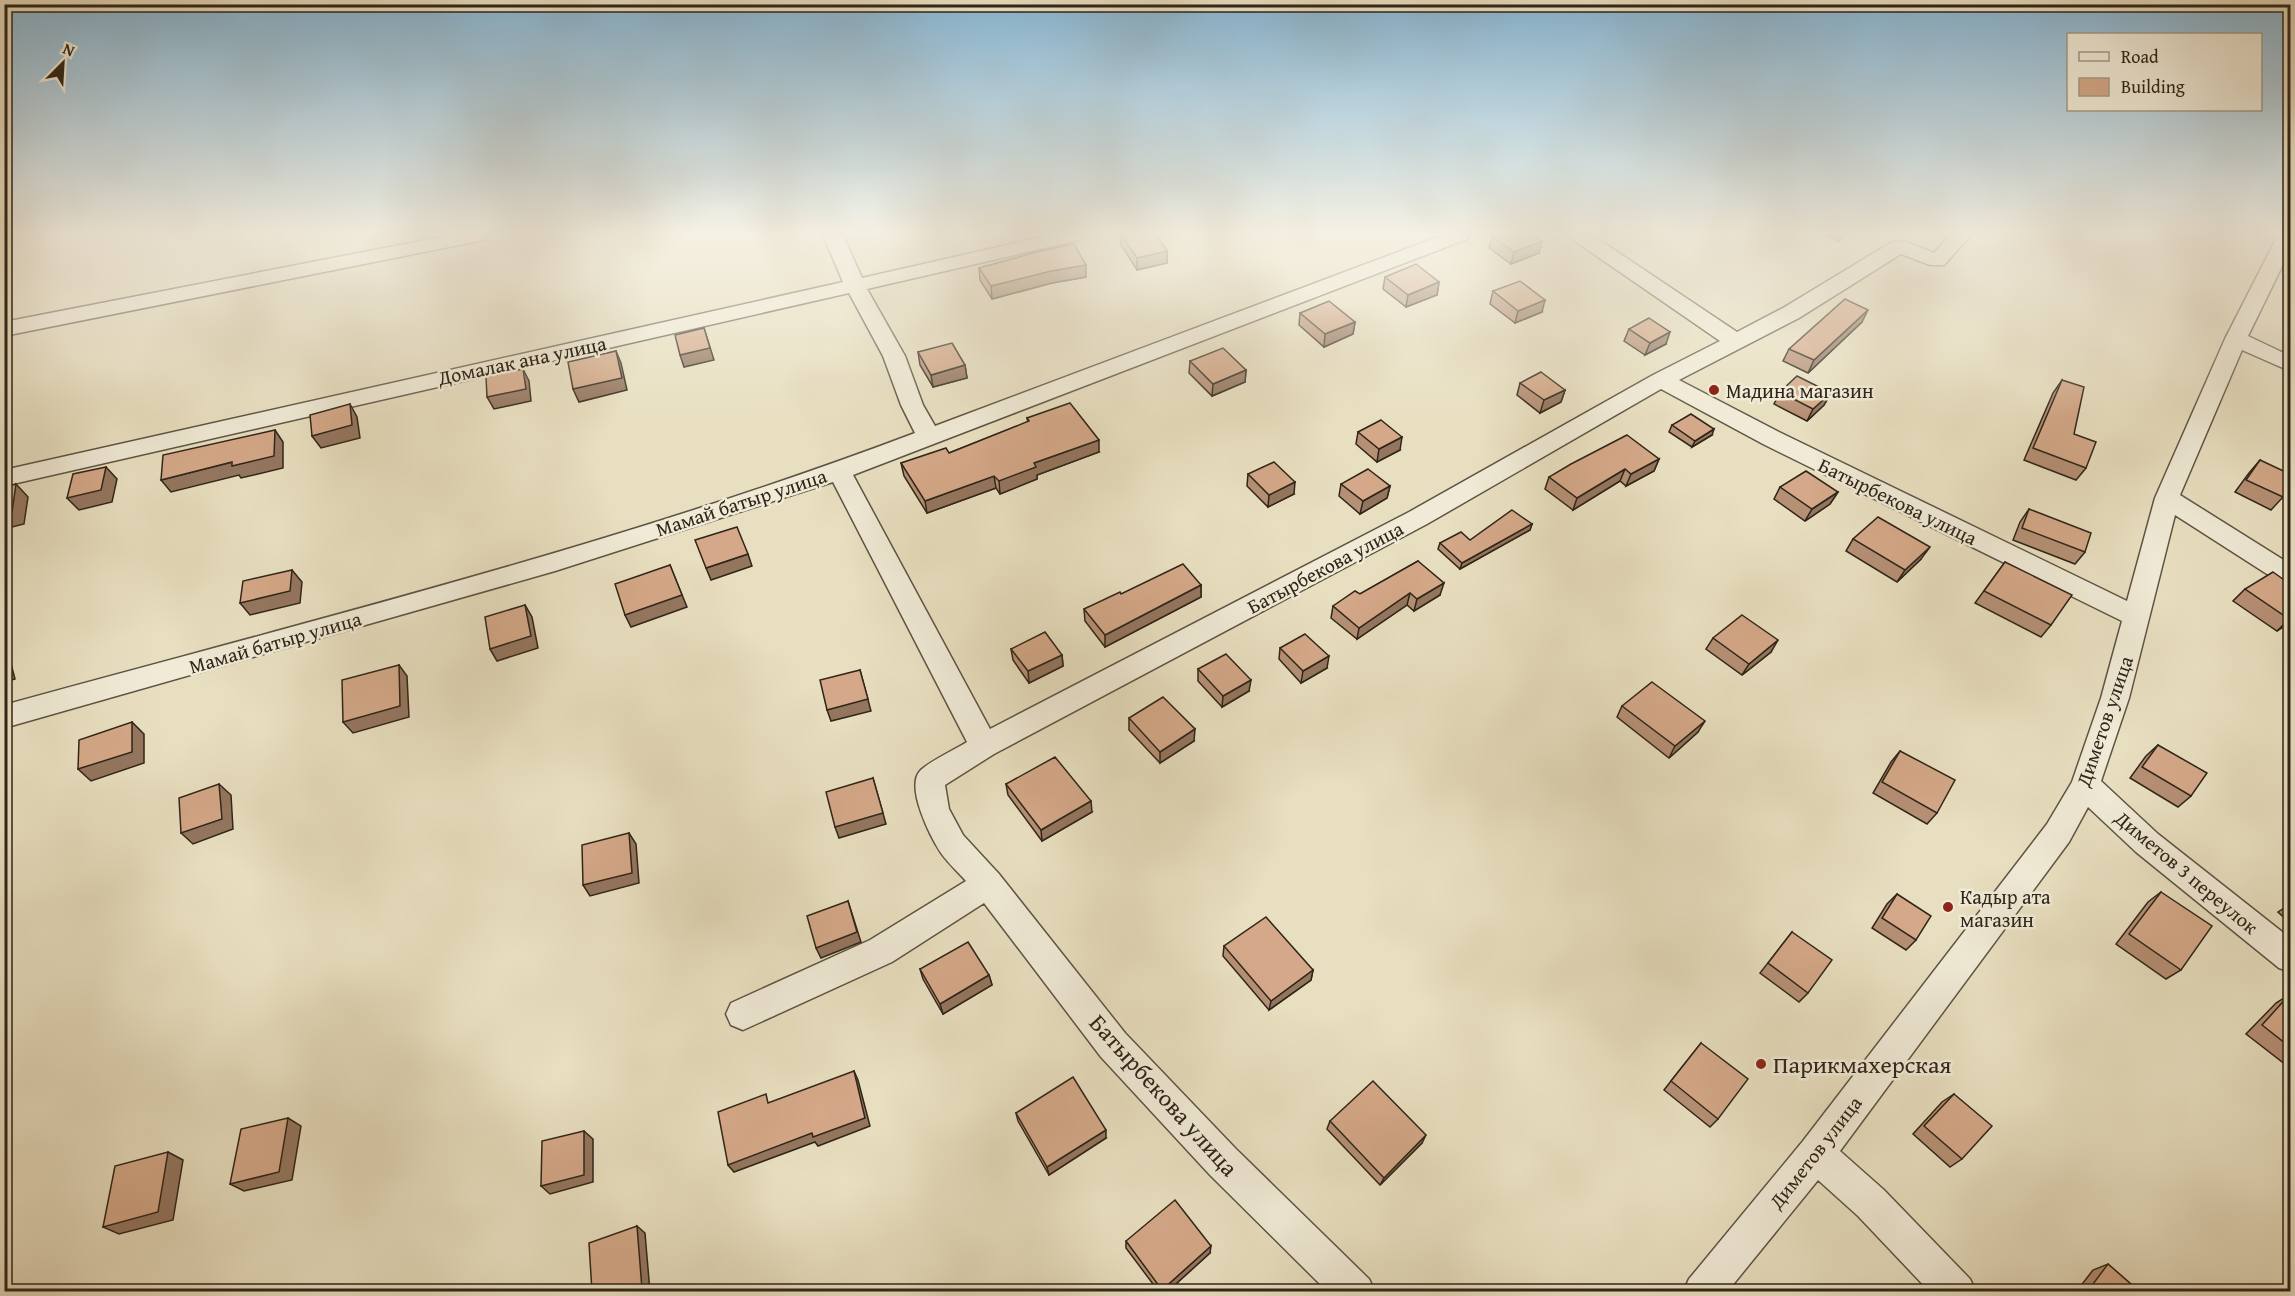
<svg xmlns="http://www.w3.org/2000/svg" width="2295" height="1296" font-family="'Gentium Book Plus',serif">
<rect width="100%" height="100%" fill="#e8dfc0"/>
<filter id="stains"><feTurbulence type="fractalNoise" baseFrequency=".00333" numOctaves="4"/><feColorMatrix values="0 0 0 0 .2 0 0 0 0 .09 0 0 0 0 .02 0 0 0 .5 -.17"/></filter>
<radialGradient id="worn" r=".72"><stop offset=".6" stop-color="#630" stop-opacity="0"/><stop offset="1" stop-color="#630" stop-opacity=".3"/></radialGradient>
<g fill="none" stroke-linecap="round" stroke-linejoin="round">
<g stroke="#5d5443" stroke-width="3">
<g id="street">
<polygon points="451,235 489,235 486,239 479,241 4,336 4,322"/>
<path d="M823,235h20l19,43 189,-43h34l-3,4 -7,2 -208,48 38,67 18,49 12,21 508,-191h27l-3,4 -614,236 137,254 419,-217 244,-137 67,-34 -148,-102 -3,-4h23l145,97 46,-24 109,-66h14l28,11 16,-18h21l-27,30h-14l-29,-11 -102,64 -120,62 100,52 348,169 28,-103 70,-159 53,-104h12v15l-42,86 42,20v15l-48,-21 -62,145 110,69v21l-9,-2 -106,-68 -46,183 -28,83 57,53 132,104v34l-11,-4 -143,-116 -48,-45 -19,35 -229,309 44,39 86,89 6,13h-46l-72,-76 -40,-36 -91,112h-44l6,-13 114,-138 244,-317 25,-42 29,-84 21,-77 -359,-177 -102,-55 -234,135 -433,230 -49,31 4,24 14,26 36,39 126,159 111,116 133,130 6,13h-47l-118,-117 -109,-118 -117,-154 -92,59 -149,68 -12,-5 -5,-11 5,-11 139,-63 96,-59c-8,-9 -18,-18 -25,-28 -10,-15 -36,-66 -21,-82 8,-9 36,-22 47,-29l-134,-260 -278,89 -551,157v-23c305,-84 615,-160 911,-272l-14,-28 -18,-49 -34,-63 -845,193v-16l839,-188z"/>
</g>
</g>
<use href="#street" fill="#f0ead6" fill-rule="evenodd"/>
</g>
<g fill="#b69075" stroke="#2f2519" stroke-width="1.5">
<polygon points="1120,235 1156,235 1167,251 1167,263 1137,270 1121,245"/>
<polygon points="1823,235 1846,235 1838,241"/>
<polygon points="1492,236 1539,253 1511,264 1489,248"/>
<polygon points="979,268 1086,277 1052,283 992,299 980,280"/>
<polygon points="1385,277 1439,282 1437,295 1406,307 1383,289"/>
<polygon points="1493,291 1542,312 1515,323 1490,304"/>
<polygon points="1300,313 1355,322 1353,334 1324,347 1299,325"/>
<polygon points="1862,322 1808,373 1783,361 1789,349"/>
<polygon points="1629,329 1666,344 1645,355 1624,341"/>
<polygon points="918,352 965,365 967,378 933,387 920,365"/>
<polygon points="1190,361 1246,370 1245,382 1212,396 1189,373"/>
<polygon points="2062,380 2074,434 2086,468 2076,480 2024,460 2053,393"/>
<polygon points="1520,383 1565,390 1561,402 1540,413 1517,395"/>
<polygon points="1780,392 1831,393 1824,405 1807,421 1774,404"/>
<polygon points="1027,418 1099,452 1037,475 1037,479 1000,494 996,488 927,513 904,476 901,463 949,453 1028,422"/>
<polygon points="1672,425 1712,435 1692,447 1669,432"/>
<polygon points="1358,432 1400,450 1377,462 1356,444"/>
<polygon points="1659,459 1654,471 1626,486 1620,481 1573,510 1545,489 1549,477"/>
<polygon points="2260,460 2283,497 2271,510 2235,492 2249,473"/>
<polygon points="1248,474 1294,494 1268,507 1247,486"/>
<polygon points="1341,484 1390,486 1387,498 1360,514 1339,496"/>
<polygon points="1780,487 1838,492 1830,504 1805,521 1774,499"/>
<polygon points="2029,509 2085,552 2075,564 2013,540 2020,522"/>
<polygon points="1532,524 1530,530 1460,569 1438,549 1440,543 1470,540"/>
<polygon points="1853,539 1921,559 1897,582 1846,551"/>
<polygon points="1418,561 1440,595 1414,611 1407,605 1357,639 1331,618 1333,606 1360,594"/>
<polygon points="2005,562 2051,625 2041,637 1975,603"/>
<polygon points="2290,584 2290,622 2277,631 2233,601 2245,589"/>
<polygon points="1201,585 1201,597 1105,647 1085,621 1084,609 1121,594"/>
<polygon points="1713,638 1771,652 1742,675 1706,649"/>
<polygon points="1280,648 1327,668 1301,683 1279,659"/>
<polygon points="1011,649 1062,655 1063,666 1029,683 1013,660"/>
<polygon points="1198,669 1249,691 1222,707 1198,681"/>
<polygon points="1622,706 1698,732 1669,758 1617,717"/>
<polygon points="1129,718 1194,741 1160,763 1129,730"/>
<polygon points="2158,745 2191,796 2178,807 2130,778 2146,756"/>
<polygon points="1900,751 1937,813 1927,824 1873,793 1891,762"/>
<polygon points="1006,784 1092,812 1042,841 1008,795"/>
<polygon points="2161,892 2181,970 2166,979 2116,944 2148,902"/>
<polygon points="1897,894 1916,940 1906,950 1872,928 1887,904"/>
<polygon points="2290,904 2290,923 2278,912"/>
<polygon points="1792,932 1808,993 1799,1002 1760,973"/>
<polygon points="1224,946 1313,970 1311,980 1269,1010 1223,956"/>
<polygon points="920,969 989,975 992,985 943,1014 923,979"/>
<polygon points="2290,994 2290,1068 2246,1034 2276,1003"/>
<polygon points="1701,1043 1718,1119 1710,1127 1664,1090"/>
<polygon points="1954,1094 1962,1159 1950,1167 1913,1134 1942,1102"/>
<polygon points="1016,1113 1106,1138 1049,1175 1018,1121"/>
<polygon points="1330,1121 1422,1143 1380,1185 1327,1129"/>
<polygon points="1126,1241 1210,1253 1167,1292 1159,1292 1126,1248"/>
<polygon points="2108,1264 2140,1292 2076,1292 2093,1270"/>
</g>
<g fill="#94765f" stroke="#2f2519" stroke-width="1.5">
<polygon points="1840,235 1846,235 1838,241"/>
<polygon points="1542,241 1539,253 1511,264 1514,252"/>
<polygon points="1167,251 1167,263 1137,270 1137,258"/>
<polygon points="1086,265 1086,277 1052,283 992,299 991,286 1051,271"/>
<polygon points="1439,282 1437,295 1406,307 1408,295"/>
<polygon points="1545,300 1542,312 1515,323 1518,311"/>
<polygon points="1868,310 1862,322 1808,373 1814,360"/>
<polygon points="1355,322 1353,334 1324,347 1325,334"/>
<polygon points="704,328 714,360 684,367 680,355"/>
<polygon points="1670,332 1666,344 1645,355 1650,343"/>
<polygon points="616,351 621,363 627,390 579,402 573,389"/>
<polygon points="965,365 967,378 933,387 931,375"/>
<polygon points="523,369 529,381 531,401 494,409 487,397"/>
<polygon points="1246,370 1245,382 1212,396 1213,384"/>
<polygon points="1565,390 1561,402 1540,413 1544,400"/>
<polygon points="1831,393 1824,405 1807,421 1813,409"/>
<polygon points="350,404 357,417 360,438 321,448 312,436"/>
<polygon points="1714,429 1712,435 1692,447 1695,441"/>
<polygon points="275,430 283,442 283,468 241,478 239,475 171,492 161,480 232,462"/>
<polygon points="1402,437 1400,450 1377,462 1379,449"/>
<polygon points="1099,440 1099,452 1037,475 1037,479 1000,494 999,481 1034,463"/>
<polygon points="1659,459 1654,471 1626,486 1631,474"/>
<polygon points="106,467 117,479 112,502 79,510 67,498"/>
<polygon points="1625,469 1620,481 1573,510 1577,498"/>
<polygon points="994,476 996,488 927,513 925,501"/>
<polygon points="1295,482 1294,494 1268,507 1269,495"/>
<polygon points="16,484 28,497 24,524 4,529 4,514"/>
<polygon points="1390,486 1387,498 1360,514 1363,501"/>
<polygon points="1838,492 1830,504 1805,521 1812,509"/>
<polygon points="1532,524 1530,530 1460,569 1462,563"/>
<polygon points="1930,547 1921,559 1897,582 1905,570"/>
<polygon points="748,554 752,566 711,580 706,568"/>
<polygon points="670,565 687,607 631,627 625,615"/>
<polygon points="292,570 302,582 300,603 250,615 240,603"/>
<polygon points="1444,583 1440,595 1414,611 1417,599"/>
<polygon points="1201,585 1201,597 1105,647 1105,635"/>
<polygon points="1410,593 1407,605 1357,639 1359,628"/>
<polygon points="525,605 532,617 538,648 497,661 490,649"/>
<polygon points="2290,618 2290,622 2277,631"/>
<polygon points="1778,640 1771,652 1742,675 1749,664"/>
<polygon points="4,655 10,660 15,679 4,682"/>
<polygon points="1062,655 1063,666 1029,683 1028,671"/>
<polygon points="1329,656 1327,668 1301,683 1303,671"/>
<polygon points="399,665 407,676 409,717 353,733 343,722"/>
<polygon points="860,670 871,711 831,721 827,710"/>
<polygon points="1251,680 1249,691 1222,707 1223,696"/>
<polygon points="1705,721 1698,732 1669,758 1675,746"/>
<polygon points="132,722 144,734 144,763 91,781 78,769"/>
<polygon points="1195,729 1194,741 1160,763 1160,752"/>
<polygon points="873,778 886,824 839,838 835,827"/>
<polygon points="219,784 231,795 233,829 193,844 181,833"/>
<polygon points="1091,801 1092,812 1042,841 1041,830"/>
<polygon points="629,833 636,844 639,883 590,896 583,885"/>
<polygon points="848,901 861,942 821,958 816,948"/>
<polygon points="1313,970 1311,980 1269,1010 1271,1001"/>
<polygon points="989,975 992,985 943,1014 940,1004"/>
<polygon points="854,1071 858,1080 870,1126 818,1146 815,1142 734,1172 728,1165"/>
<polygon points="288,1118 301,1126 292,1180 244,1191 230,1184"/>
<polygon points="1106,1130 1106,1138 1049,1175 1047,1167"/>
<polygon points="584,1131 593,1139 593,1182 550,1194 541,1186"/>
<polygon points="1426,1135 1422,1143 1380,1185 1384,1178"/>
<polygon points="168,1152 183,1160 173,1220 119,1234 103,1227"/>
<polygon points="637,1226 645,1233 650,1292 634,1292"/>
<polygon points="1211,1246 1210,1253 1167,1292 1162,1292 1162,1290"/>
</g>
<g fill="#d4a888" stroke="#2f2519" stroke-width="1.5">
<polygon points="1121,235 1156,235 1167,251 1137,258"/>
<polygon points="1495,235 1533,235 1542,241 1514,252 1492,236"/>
<polygon points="1074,244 1086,265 1051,271 991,286 979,268 1040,251"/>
<polygon points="1416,264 1439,282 1408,295 1385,277"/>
<polygon points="1520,281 1545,300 1518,311 1493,291"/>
<polygon points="1845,299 1868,310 1814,360 1789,349"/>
<polygon points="1329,301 1355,322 1325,334 1300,313"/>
<polygon points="1649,318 1670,332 1650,343 1629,329"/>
<polygon points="704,328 710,348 680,355 675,335"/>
<polygon points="952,343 965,365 931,375 918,352"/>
<polygon points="1223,348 1246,370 1213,384 1190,361"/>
<polygon points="616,351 622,378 573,389 568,362"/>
<polygon points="523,369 526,389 487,397 486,377"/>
<polygon points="1541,372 1565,390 1544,400 1520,383"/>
<polygon points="1797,376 1831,393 1813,409 1780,392"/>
<polygon points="2062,380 2084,387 2074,434 2096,442 2086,468 2033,448"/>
<polygon points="1070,403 1099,440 1034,463 1036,467 999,481 994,476 925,501 901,463 946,448 949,453 1029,421 1027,418"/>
<polygon points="350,404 352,425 312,436 310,415"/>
<polygon points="1691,414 1714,429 1695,441 1672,425"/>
<polygon points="1381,420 1402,437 1379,449 1358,432"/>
<polygon points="275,430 274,456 232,466 232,462 161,480 163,455"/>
<polygon points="1627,435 1659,459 1631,474 1625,469 1577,498 1549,477 1571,464"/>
<polygon points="2260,460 2290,474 2290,487 2283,497 2246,480"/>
<polygon points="1274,462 1295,482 1269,495 1248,474"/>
<polygon points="106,467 101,490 67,498 73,474"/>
<polygon points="1368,469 1390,486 1363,501 1341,484"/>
<polygon points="1806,471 1838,492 1812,509 1780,487"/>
<polygon points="16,484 12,512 4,514 4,487"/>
<polygon points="2029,509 2091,533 2085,552 2022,528"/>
<polygon points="1512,510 1532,524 1462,563 1440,543 1461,532 1470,540"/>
<polygon points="1878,517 1930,547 1905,570 1853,539"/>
<polygon points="737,527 748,554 706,568 695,540"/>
<polygon points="1418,561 1444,583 1417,599 1410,593 1359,628 1333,606 1355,591 1360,594"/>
<polygon points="2005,562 2072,595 2051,625 1984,591"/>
<polygon points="1183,564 1201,585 1105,635 1084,609 1120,592 1121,594"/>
<polygon points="670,565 682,595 625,615 615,584"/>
<polygon points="292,570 290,591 240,603 243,581"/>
<polygon points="2273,572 2290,584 2290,618 2289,619 2245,589"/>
<polygon points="525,605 531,636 490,649 485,617"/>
<polygon points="1742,615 1778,640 1749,664 1713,638"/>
<polygon points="1045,632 1062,655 1028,671 1011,649"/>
<polygon points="1305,634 1329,656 1303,671 1280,648"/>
<polygon points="1226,654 1251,680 1223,696 1198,669"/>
<polygon points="399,665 400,706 343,722 342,680"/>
<polygon points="860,670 868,699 827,710 820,680"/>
<polygon points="1652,682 1705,721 1675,746 1622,706"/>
<polygon points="1163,697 1195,729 1160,752 1129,718"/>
<polygon points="132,722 132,752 78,769 79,740"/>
<polygon points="2158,745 2207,773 2191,796 2142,767"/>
<polygon points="1900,751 1955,780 1937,813 1882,782"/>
<polygon points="1055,757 1091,801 1041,830 1006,784"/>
<polygon points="873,778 883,813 835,827 826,792"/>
<polygon points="219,784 222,819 181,833 179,798"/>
<polygon points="629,833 632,873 583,885 582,845"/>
<polygon points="2161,892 2212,926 2181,970 2129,934"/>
<polygon points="1897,894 1931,916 1916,940 1882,918"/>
<polygon points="848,901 857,932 816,948 807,916"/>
<polygon points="1266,917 1313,970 1271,1001 1224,946"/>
<polygon points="1792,932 1832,960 1808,993 1768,963"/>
<polygon points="968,942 989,975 940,1004 920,969"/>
<polygon points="2290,994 2290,1047 2262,1025"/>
<polygon points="1701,1043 1748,1079 1718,1119 1671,1081"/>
<polygon points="854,1071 865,1118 813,1137 812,1133 728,1165 718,1112 766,1094 768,1103"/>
<polygon points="1073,1077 1106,1130 1047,1167 1016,1113"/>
<polygon points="1373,1081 1426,1135 1384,1178 1330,1121"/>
<polygon points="1954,1094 1992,1126 1962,1159 1924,1126"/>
<polygon points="288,1118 279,1172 230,1184 241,1129"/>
<polygon points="584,1131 584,1175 541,1186 542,1141"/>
<polygon points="168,1152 158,1212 103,1227 115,1166"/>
<polygon points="1175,1200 1211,1246 1162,1290 1126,1241"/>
<polygon points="637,1226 642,1289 634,1292 592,1292 589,1243"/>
<polygon points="2108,1264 2140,1292 2087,1292"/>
</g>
<linearGradient id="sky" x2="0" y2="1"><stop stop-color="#88b7d5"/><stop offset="0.56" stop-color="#f5f1e3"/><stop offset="1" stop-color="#f5f1e3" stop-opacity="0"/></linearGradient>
<rect width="2295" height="416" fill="url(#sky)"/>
<g fill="#8f2418" stroke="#f0ead6" stroke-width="2">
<circle cx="1714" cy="390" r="6"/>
<circle cx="1948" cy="907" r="6"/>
<circle cx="1761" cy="1064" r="6"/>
</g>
<g text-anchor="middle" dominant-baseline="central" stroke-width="5" stroke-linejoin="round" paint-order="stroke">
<g font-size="20" fill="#2f2519" stroke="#f0ead6">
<text transform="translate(522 360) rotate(-12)">Домалак ана улица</text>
<text transform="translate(1898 501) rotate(26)">Батырбекова улица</text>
<text transform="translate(741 502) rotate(-18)">Мамай батыр улица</text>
<text transform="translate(1325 567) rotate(-28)">Батырбекова улица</text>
<text transform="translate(275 642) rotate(-16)">Мамай батыр улица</text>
<text transform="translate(2104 721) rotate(-71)">Диметов улица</text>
<text transform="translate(2187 872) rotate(40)">Диметов 3 переулок</text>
<text transform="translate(1815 1152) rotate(-52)">Диметов улица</text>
</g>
<g font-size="20" fill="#2f2519" stroke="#f0ead6" text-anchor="start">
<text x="1726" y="390">Мадина магазин</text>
<text x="1960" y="896">Кадыр ата<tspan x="1960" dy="23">магазин</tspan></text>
</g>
<g font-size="24" fill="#2f2519" stroke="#f0ead6" text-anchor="start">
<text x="1773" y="1064">Парикмахерская</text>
</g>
<g font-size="24" fill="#2f2519" stroke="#f0ead6">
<text transform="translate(1164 1095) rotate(48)">Батырбекова улица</text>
</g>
</g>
<rect width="2295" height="1296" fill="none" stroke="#e8dfc0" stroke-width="24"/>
<rect x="6" y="6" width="2283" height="1284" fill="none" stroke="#2f2519" stroke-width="3"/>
<rect x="12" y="12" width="2271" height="1272" fill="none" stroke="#2f2519" stroke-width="1.5"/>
<rect x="2067" y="33" width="195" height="78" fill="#f0ead6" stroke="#a39b8a" stroke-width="1.5"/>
<rect x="2079" y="52" width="30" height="9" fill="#f0ead6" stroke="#a39b8a" stroke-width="1.5"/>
<text x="2121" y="63" font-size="18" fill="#2f2519">Road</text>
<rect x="2079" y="78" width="30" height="18" fill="#d4a888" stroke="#a39b8a" stroke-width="1.5"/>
<text x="2121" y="93" font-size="18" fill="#2f2519">Building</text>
<g transform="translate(63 63) rotate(24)" stroke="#f0ead6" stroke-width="4.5" paint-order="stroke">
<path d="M0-4.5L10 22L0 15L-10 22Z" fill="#2f2519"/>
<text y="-9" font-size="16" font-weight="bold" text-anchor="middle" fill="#2f2519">N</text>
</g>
<rect width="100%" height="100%" filter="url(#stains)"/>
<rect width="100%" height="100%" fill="url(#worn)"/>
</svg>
